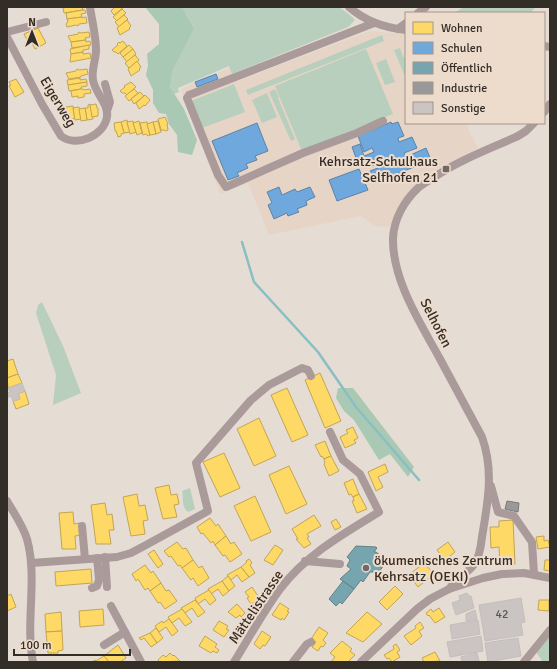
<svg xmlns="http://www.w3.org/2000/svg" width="557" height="669" font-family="Signika,sans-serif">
<rect width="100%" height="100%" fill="#e5dcd4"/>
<polygon fill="#e6d5c6" points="370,31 406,34 406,123 467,123 468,129 478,148 436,171 409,193 389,227 374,226 361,216 269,235 248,183 220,194 181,89 231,67 237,81"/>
<g fill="#b7cfbc">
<polygon points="182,7 339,7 350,15 355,20 348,27 232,74 229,66 178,88 179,92 174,94 170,87 173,70 194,29"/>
<polygon points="464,7 535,7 531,13 454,13"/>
<polygon points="382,35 384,41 248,95 246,90"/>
<polygon points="400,48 403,57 406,56 406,79 394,50"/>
<polygon points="366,49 393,114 302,151 275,86"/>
<polygon points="386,59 395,82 385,85 376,63"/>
<polygon points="234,84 245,112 202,128 191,101"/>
<polygon points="275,89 279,97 278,98 295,139 291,141 269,92"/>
<polygon points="267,93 277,117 262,123 252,100"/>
<polygon points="42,302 63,346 81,393 53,405 56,375 36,313 38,305"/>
<path d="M190,488l5,21 -7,3c-7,-5 -4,-14 -6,-21z"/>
<polygon points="550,631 550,662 543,662 534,649"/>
</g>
<g fill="#aac9b4">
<polygon points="145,7 182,7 194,29 173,70 170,87 184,109 197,140 192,155 178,152 177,135 169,124 166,114 159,113 153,103 153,90 146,75 148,65 147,54 159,44 159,24"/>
<polygon points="338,388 353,388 414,467 408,477 390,454 379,460 354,420 344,411 336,398"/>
</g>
<g fill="#ffd966" stroke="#c2a553">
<polygon points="68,7 82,7 83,10 64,13 63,8"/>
<polygon points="115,7 124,7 114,15 111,11"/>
<polygon points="122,9 126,13 117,21 113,17"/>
<polygon points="83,10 85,10 86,13 81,14 82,17 67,19 66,13"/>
<polygon points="124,15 128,19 119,27 115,22"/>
<polygon points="82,17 82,18 86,17 87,23 79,24 78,26 76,25 67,27 66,24 68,22 67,19"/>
<polygon points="127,20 131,26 129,28 130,29 120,35 117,28"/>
<polygon points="38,28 46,43 35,49 32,43 29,44 24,34"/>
<polygon points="79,32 81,33 89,32 90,37 85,38 86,40 71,42 68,36 78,34"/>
<polygon points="86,40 86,42 90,41 91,45 72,48 71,42"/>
<polygon points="123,41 127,46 118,54 116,52 114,52 112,50 118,45 117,44 119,42 120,43"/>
<polygon points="89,45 89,49 83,50 83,52 71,54 70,49"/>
<polygon points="129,45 133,49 123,57 120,53"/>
<polygon points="133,49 136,54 127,62 123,57"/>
<polygon points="83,52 83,54 90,53 91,58 70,62 71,54"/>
<polygon points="135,55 139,60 129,68 125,63"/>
<polygon points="137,61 141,67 139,69 140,70 131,76 128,69"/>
<polygon points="77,69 79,70 87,69 88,74 81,76 81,77 69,79 66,73 76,71"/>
<polygon points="80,78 80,80 86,79 87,82 68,85 67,80"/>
<polygon points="16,79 24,92 15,97 9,86 11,85 9,82"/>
<polygon points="87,82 87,86 81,87 81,89 69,91 68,85"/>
<polygon points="131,82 136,87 127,95 125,93 122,93 120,91 125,87 124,86"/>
<polygon points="81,89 83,89 84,90 90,89 91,93 84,94 84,97 78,98 78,96 72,97 71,91"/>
<polygon points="134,89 138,93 129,101 125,96"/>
<polygon points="140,92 144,96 134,104 131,99"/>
<polygon points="145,95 150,100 145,106 144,105 139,109 136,103"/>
<polygon points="90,104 93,119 87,120 85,108 88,108 88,105"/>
<polygon points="96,104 97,108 98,108 98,116 92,117 90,105"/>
<polygon points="73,106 75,118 68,121 65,111 66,111 66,107"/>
<polygon points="79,107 81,119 75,120 73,108"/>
<polygon points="85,108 87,120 81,121 79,109"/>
<polygon points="165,117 168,124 167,124 168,130 166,131 164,130 161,130 158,119"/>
<polygon points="127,120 130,132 124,133 121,122"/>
<polygon points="133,121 136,132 130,134 127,122"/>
<polygon points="139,121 142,133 137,135 133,123"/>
<polygon points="158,121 161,132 156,134 153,122"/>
<polygon points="121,122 124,133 121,134 121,136 118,137 116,131 115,131 114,123"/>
<polygon points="147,122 150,135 148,136 146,134 143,135 140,123"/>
<polygon points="153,122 156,134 150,135 147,124"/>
<polygon points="13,359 18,374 7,378 7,361"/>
<polygon points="320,373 341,421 325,428 305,380"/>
<polygon points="18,374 22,383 8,388 7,378"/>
<polygon points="287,388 308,435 292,442 271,395"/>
<polygon points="25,391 29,404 16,409 13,401 20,399 18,394"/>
<polygon points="259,418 276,456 254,466 237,429"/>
<polygon points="353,427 358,438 354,440 356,443 345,448 340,437 348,433 346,430"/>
<polygon points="325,441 331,456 324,459 322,456 321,457 315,445"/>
<polygon points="224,453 240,488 220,497 203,462"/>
<polygon points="331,456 339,471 329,476 324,464 325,463 324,459"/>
<polygon points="385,464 388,472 378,477 383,487 376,491 368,472"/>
<polygon points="289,466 307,504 286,514 269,475"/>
<polygon points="353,479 359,494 353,497 351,494 349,495 344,483"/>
<polygon points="169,485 171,495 177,494 179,504 174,505 177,517 163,519 155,488"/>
<polygon points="137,494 139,506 145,505 148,520 143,521 145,534 131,536 123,497"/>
<polygon points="359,494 367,509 357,513 352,501 354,501 353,497"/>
<polygon points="255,496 271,532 251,541 234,506"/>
<polygon points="105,503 107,515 112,514 114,530 109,530 111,544 96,544 91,505"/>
<polygon points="73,512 74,524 80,523 81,535 75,536 76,549 62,549 59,513"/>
<polygon points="314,515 321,526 307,534 309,537 307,538 311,544 304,548 296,539 298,539 292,529"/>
<polygon points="210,518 216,526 218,524 226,536 215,545 213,541 211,543 203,533 201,534 197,527"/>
<polygon points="336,519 341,527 335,530 331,522"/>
<polygon points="513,520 515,564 500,565 499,547 491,548 490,527 499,527 499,521"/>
<polygon points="226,536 231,544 234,542 242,554 230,562 225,555 223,556 215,545"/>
<polygon points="544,536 544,541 548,540 550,547 538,549 536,537"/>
<polygon points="177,542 183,549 186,548 193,560 182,568 180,565 178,566 171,556 169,557 164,551"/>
<polygon points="448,542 455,552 445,560 437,550"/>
<polygon points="275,545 283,550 273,565 264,560"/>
<polygon points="154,550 163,564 158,568 148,554"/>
<polygon points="249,559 252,563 250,565 255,573 249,577 241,567 247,562 246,561"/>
<polygon points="193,560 199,568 202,566 209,578 198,586 193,578 191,580 182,568"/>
<polygon points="545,560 550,560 550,571 544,570"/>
<polygon points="424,563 434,574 418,587 409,575"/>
<polygon points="145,565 151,573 153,571 161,583 150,591 148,588 145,590 138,579 136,581 132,574"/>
<polygon points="241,567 249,577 242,582 237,575 231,580 227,575"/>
<polygon points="91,569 92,583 56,586 55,572"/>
<polygon points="228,576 235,586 229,591 222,581"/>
<polygon points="222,581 229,591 223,596 218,589 211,594 208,589"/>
<polygon points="161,583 166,591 169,590 177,601 165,609 160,602 158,603 150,591"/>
<polygon points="395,586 403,594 387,610 379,602"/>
<polygon points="252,587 260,599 251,604 247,598 249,597 245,592"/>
<polygon points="209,590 216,600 210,605 205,599 198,604 195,598"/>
<polygon points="11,594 16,607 7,611 7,596"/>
<polygon points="195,600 205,612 198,617 192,608 185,613 181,608"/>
<polygon points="539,600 549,600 549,611 538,610"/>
<polygon points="280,603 289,609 287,611 289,612 284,620 282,618 281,620 272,615"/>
<polygon points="237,604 245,613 241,617 240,615 236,618 228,612"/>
<polygon points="439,608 445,617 435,623 429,615 428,616 426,613 431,609 433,612"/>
<polygon points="103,609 104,625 80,627 79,611"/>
<polygon points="182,609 192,622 185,626 179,618 172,623 168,617"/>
<polygon points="61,612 62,631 46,632 45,614"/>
<polygon points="367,612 382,624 363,642 346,633"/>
<polygon points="169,619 178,631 172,636 166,627 159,632 155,626 162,621 163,623"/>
<polygon points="219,621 228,626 226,629 229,630 224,637 213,630"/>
<polygon points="420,622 424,628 419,631 422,636 411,645 404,636 416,628 415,626"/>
<polygon points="319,627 328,633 323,640 326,643 323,647 321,646 318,651 312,647 316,642 311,639"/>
<polygon points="156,628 163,638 157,643 150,633"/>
<polygon points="62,631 63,650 58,651 58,653 48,653 46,632"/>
<polygon points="262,631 271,637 265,646 263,645 260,649 254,644"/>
<polygon points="150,633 157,643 151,647 144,638 141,640 139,638"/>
<polygon points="205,636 217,644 215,647 219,650 217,653 213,651 211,653 199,646"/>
<polygon points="342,641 352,649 350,651 355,655 348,662 331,662 335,657 330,653"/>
<polygon points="396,644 400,650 397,652 400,657 392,662 389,658 387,659 384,655 394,649 393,646"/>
<polygon points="118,645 126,658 120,662 109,662 104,656"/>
<polygon points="435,652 440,661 424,662 422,658"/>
<polygon points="170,653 173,656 174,655 180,661 159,662 158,660 163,655 166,657"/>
<polygon points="104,656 109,662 92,662 95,660 96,661"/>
</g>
<g fill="#6fa8dc" stroke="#5d83a6">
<polygon points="216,74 218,79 197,87 195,82"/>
<polygon points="391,122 392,124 398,122 404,136 398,138 399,142 412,137 417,148 404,153 406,157 426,148 431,160 375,183 370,171 388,164 387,160 369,167 367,162 359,166 352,147 360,144 364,156 374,152 372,148 364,152 358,136"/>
<polygon points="257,123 268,151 255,156 257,160 246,164 248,168 237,173 239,176 228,180 212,141"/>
<polygon points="359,169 368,190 337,201 329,180"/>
<polygon points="279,187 282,195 295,189 297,192 310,187 315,197 306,201 307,205 297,209 299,212 288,216 287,213 274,219 268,205 272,203 267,192"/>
</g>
<g fill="#76a5af" stroke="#628186">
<polygon points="356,546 376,547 377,548 374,552 376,552 386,560 386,562 379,572 370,572 363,582 361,580 354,589 340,579 351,569 347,566 350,560 347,557"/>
<polygon points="343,581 354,589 342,604 340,602 336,606 329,599"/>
</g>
<polygon fill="#999" stroke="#7a7977" points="507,501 519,503 518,512 505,509"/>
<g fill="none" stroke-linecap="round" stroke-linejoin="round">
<polyline stroke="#89bfc2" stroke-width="2.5" points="242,242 254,282 318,352 356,407 419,480"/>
</g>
<g fill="#cac4c3" stroke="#c3bdbc">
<polygon points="22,383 25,391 18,394 20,399 13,401 11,396 7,398 7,393 10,392 8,388"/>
<polygon points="467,593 469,596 471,596 474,608 456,615 452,603 460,600 459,596"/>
<polygon points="521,598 525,622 521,623 523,635 485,641 479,605"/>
<polygon points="475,610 477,619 466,621 466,614"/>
<polygon points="478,620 480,634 452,639 450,625"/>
<polygon points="481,636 483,651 450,657 447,642"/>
<polygon points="518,638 521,656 488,662 485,643"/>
<polygon points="477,653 479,661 462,662 461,657"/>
</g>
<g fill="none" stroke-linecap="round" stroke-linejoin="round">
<g stroke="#aa9a9a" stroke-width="8">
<path d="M349,7c16,14 37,21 57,23"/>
<polyline points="418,13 426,7"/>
<polyline points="374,23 189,95 187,98 218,175 226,187 303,153 357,133 383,121"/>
<polyline points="398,29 406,23"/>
<polyline points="7,32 46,22"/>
<path d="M7,37l35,67 19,32c15,12 43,0 46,-19 2,-13 -12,-24 -14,-37 -2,-10 3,-20 3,-30 0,-14 -4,-29 -6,-43"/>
<polyline points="544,46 550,47"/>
<polyline points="105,84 110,102 107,111"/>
<polyline points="544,112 550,104"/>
<polyline points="491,486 498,512 514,516 532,542 534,574"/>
<path d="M7,501c7,12 16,25 20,38 11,40 -2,82 6,123"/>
<polyline points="82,526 85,559"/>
<polyline points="105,557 107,587"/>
<polyline points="305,561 340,564"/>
<polyline points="31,563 117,557 131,553 146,545 208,511 196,463 251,400 269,385 302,368 308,370 311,376"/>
<polyline points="92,588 97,586 99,580 97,558"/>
<path d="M449,589c3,-3 5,-7 8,-9 6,-6 14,-10 18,-17 5,-7 6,-18 7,-26 6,-36 12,-66 0,-100 -14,-26 -28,-52 -42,-78 -19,-35 -48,-79 -47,-121 1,-19 11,-37 25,-50 4,-4 10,-7 15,-10 26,-18 56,-29 85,-42l8,-5 8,-8"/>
<polyline points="111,606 141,662"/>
<polyline points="104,645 125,632"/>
<path d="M234,662c15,-24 29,-50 46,-73 26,-34 63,-55 99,-77l-19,-38 -17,-14 -13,-28"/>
<polyline points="293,662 307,644 311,642"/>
<polyline points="361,662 417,609 430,599 449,589 483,578 502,574 524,573 550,578"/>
<polyline points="524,662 550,630"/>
</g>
</g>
<g fill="#716a64" stroke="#eddbcc" stroke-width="1.5">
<rect x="442" y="165" width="8" height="8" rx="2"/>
<circle cx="366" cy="568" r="4"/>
</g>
<g text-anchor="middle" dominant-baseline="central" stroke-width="4" stroke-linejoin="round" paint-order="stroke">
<g font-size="12" fill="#5b5550">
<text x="502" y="614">42</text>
</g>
<g font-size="14" fill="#332d27" stroke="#eddbcc">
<text transform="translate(58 102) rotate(59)">Eigerweg</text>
<text transform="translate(436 323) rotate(63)">Selhofen</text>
<text transform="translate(256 607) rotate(-56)">Mättelistrasse</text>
</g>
<g font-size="14" fill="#332d27" stroke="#eddbcc" text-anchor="end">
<text x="438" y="161">Kehrsatz-Schulhaus<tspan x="438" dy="16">Selfhofen 21</tspan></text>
<text x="374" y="560" text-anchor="start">ökumenisches Zentrum<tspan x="374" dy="16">Kehrsatz (OEKI)</tspan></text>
</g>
</g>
<rect width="557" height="669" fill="none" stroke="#332d27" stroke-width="16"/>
<rect x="405" y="12" width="140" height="112" fill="#eddbcc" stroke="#a3958a"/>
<rect x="413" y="22" width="20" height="12" fill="#ffd966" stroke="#a3958a"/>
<text x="441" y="32" font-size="12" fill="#332d27">Wohnen</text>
<rect x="413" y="42" width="20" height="12" fill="#6fa8dc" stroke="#a3958a"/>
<text x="441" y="52" font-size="12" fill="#332d27">Schulen</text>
<rect x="413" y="62" width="20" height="12" fill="#76a5af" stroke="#a3958a"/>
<text x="441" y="72" font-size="12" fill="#332d27">Öffentlich</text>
<rect x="413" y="82" width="20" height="12" fill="#999999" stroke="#a3958a"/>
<text x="441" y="92" font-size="12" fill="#332d27">Industrie</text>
<rect x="413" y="102" width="20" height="12" fill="#cac4c3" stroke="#a3958a"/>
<text x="441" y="112" font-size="12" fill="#332d27">Sonstige</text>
<g transform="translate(32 32)" stroke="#eddbcc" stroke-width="3" paint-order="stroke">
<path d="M0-3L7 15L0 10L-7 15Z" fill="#332d27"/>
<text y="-6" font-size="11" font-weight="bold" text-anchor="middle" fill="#332d27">N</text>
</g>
<path d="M14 649v6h116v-6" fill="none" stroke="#332d27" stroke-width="2"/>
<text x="20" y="649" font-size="12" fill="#332d27" stroke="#eddbcc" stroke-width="3" paint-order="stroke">100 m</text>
</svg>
